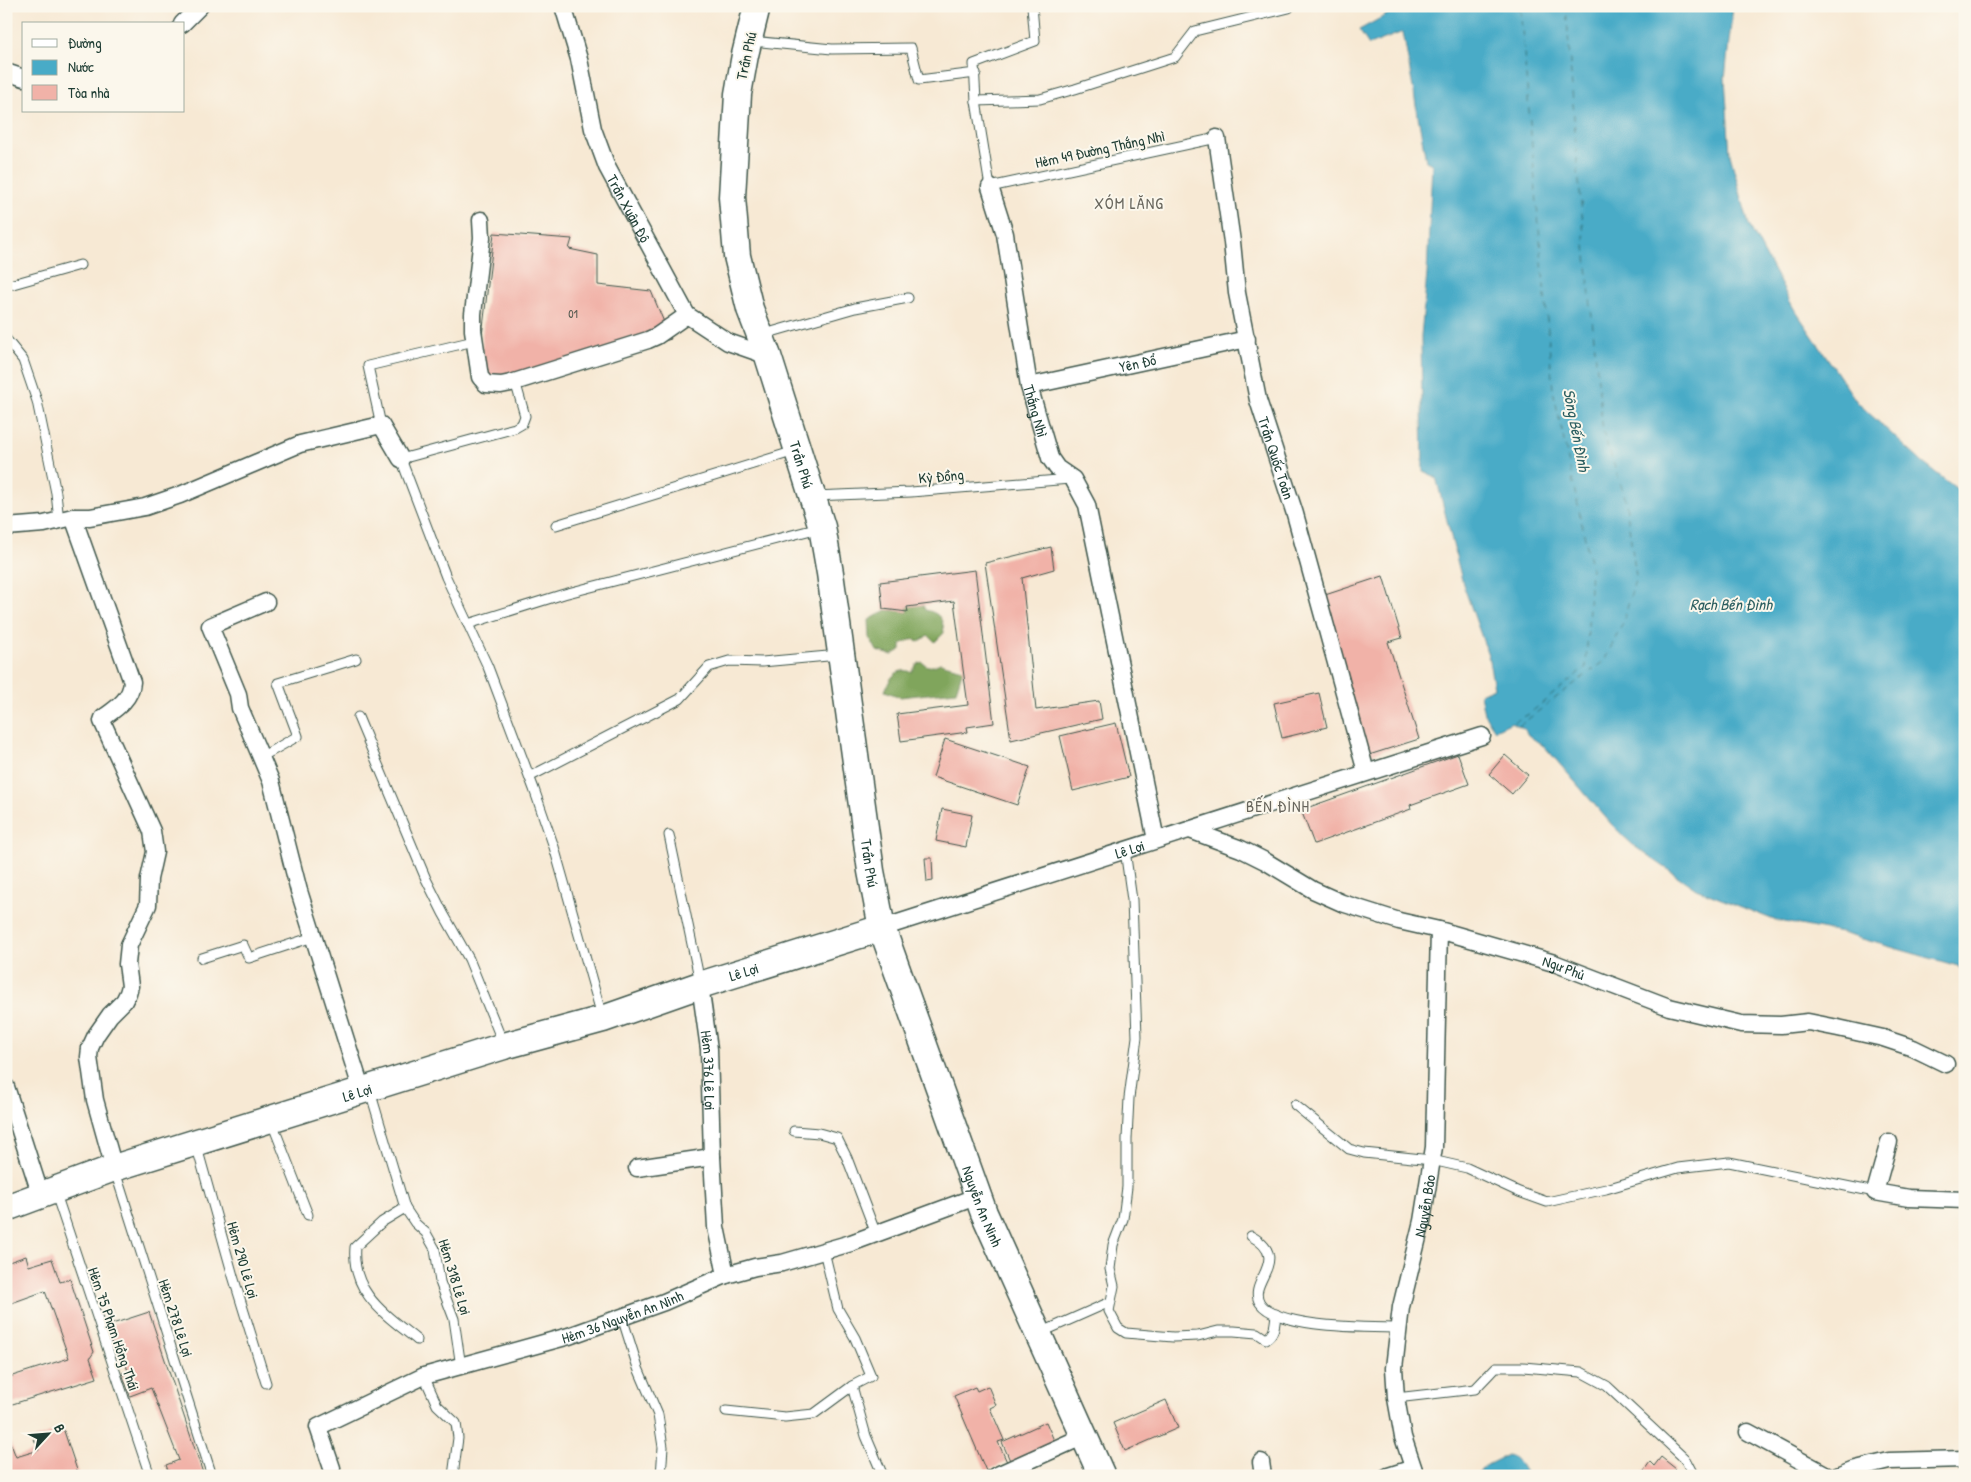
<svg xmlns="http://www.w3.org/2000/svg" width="1971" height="1482" font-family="'Patrick Hand',sans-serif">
<rect width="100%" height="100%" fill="#fbf7ec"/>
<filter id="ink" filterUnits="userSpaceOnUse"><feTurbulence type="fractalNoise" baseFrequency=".02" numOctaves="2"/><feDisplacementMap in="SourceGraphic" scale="10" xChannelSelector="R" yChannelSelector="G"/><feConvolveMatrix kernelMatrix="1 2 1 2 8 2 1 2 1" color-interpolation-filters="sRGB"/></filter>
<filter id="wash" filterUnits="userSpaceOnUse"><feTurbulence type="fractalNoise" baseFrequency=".0096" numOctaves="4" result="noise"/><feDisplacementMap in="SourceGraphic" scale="20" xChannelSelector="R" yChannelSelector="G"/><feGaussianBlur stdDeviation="1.12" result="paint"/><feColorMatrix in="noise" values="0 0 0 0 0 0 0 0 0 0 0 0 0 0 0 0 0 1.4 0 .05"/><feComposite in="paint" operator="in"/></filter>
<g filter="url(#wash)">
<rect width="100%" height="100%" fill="#f7e9d4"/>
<g fill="#80a55b" stroke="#507148">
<path d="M923,605l2,5c15,3 18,9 19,23l-9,9 -7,-7 -9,7 -6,-3 -12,5v6l-9,5 -15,-4 -7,-13 -1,-18 18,-10 21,2 -1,-5z"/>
<path d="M922,662c6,6 11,5 18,1l23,6 -7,22 -56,6 -15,-6c5,-13 11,-24 27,-19l5,-8z"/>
</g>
<g fill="#48abc7" stroke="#34747e">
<polygon points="1384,6 1733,6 1725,78 1730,155 1749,225 1793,307 1857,402 1923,463 1965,495 1965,971 1958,966 1841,933 1774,920 1696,889 1634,846 1612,825 1545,747 1528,735 1524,729 1512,722 1495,730 1484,714 1480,694 1494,688 1488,655 1463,584 1436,477 1423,471 1421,336 1427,274 1432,164 1426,161 1403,32 1369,45 1359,30 1388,14"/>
<path d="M1507,1455c10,1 15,13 20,21h-53l13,-11z"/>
</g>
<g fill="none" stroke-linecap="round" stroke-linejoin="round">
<g stroke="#2b5e60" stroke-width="1" stroke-dasharray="6 5" stroke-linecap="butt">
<polyline points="1514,722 1529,714 1586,667 1591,566 1553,390 1520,6"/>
<polyline points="1519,726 1604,661 1622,625 1636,577 1625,497 1603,433 1578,172 1566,6"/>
</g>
</g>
<g id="blocks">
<g fill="#f1b2a8">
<polygon points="494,233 572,239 569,249 598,255 598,285 651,291 671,339 503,391 484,381 482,336"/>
<polygon points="1051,547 1054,569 1022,578 1036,710 1099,701 1102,719 1011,740 985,563"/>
<polygon points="975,570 994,723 967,727 968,732 901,741 897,714 968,705 963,669 954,601 907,607 908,612 883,609 880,582"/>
<polygon points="1383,576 1402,638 1388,642 1419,739 1369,755 1319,597"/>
<polygon points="1319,693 1327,727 1282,738 1274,703"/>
<polygon points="1116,723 1129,777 1073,791 1060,736"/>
<polygon points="945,739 1030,767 1017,805 933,777"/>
<polygon points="1458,754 1469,784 1410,805 1411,809 1314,844 1301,810"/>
<polygon points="1505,755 1528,775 1512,794 1489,774"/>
<polygon points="942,809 972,815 966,847 936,841"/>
<polygon points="925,858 932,858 933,881 927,882"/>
<polygon points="26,1256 29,1266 52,1259 60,1282 70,1279 94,1352 90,1358 97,1378 6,1406 6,1378 69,1358 45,1291 6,1305 6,1263"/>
<polygon points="149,1312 204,1476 170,1476 166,1465 179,1460 151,1388 130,1396 122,1373 128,1371 119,1345 113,1347 106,1326"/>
<polygon points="988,1386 996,1405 990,1408 1004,1440 998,1442 1007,1462 986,1471 954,1396 975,1387 977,1391"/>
<polygon points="1166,1400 1178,1428 1125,1451 1113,1423"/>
<polygon points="1046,1422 1056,1445 1012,1465 1002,1442"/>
<polygon points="63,1428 79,1476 6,1476 6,1446 11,1444 16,1457 39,1450 34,1439"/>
<polygon points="1661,1457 1676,1469 1670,1476 1640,1476 1650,1462 1654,1466"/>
</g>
</g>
</g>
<g filter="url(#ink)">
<use href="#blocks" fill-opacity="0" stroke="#3f574c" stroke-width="1"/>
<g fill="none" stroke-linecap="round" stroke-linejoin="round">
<g stroke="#3f574c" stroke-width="11">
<g id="lane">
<polyline points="1032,6 1035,41 974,64 976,101 990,187 1217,138"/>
<polyline points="752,41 832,49 911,48 919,80 976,73"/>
<polyline points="976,101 1040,99 1075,89 1175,57 1195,31 1289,8"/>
<polyline points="6,286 80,265"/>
<polyline points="761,335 855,308 908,298"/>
<polyline points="6,339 23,360 37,401 56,493 59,521"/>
<polyline points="515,381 525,416 522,424 515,428 401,459 446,577 488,667 534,789 554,847 602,1016"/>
<polyline points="381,425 368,366 474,341"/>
<polyline points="814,496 911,492 1070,479"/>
<polyline points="556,525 795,451"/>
<polyline points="468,624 564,594 819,528"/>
<polyline points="358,717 426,879 443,913 469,959 503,1043"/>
<polyline points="261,757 298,736 278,683 356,659"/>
<polyline points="529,777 680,699 709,667 729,661 762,662 839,655"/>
<polyline points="669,835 700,982"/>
<path d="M1125,850l7,50 5,137 -8,61 -2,41v48l-4,32 -10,26 -3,24 4,17 -5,25 9,17 8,5 47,4 25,-1 20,-5h16l23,2 9,6c9,-5 9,-16 10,-25"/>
<polyline points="202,958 243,945 249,958 313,937"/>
<polyline points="370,1091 405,1208 415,1223 426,1233 435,1249 440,1282 454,1319 461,1367"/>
<polyline points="1295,1105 1349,1149 1364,1153 1432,1160 1467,1168 1519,1192 1547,1202 1606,1189 1678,1168 1729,1162 1875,1192"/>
<polyline points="271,1120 308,1215"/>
<polyline points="794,1131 819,1133 837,1138 847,1158 876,1234"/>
<polyline points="196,1144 233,1276 266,1383"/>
<polyline points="115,1171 212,1476"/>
<polyline points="55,1191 150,1476"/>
<path d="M405,1208l-23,14 -27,25c-4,46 30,67 62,93"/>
<path d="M1251,1236c42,23 -5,46 9,67 18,26 108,24 138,25"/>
<polyline points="824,1251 838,1309 855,1338 871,1376 852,1386 866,1436 883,1476"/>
<polyline points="622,1317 638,1368 658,1415 663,1447 661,1476"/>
<polyline points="1040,1333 1110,1302"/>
<polyline points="424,1376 437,1405 456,1423 458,1438 453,1476"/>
<polyline points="1396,1398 1475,1389 1496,1367 1523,1367 1581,1372 1607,1386 1685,1459 1694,1476"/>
<polyline points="726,1411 785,1417 814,1414 852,1386"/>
</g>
</g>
<g stroke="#3f574c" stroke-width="19">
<g id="street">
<path id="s1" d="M563,6l16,53 14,70 14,38 80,148 41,27 40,14"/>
<polyline points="182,24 200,6"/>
<polyline points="6,72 24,78"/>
<path id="s2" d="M1217,138l15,104 5,51 21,107 37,114 71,258"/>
<path id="s3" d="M990,187l15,47 24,152 21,72 7,10 16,11 14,26 69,335"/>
<polyline points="481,220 482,238 473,314 473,330 480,377 486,384 501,385 511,383 648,340 657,336 687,315"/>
<path id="s4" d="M1029,386l218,-47"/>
<path d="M73,517l59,165c-1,17 -15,26 -29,36l-1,3 50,110 3,21 -6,27 -1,26 -19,40 -2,19 3,22 -2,7 -4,8 -14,14 -14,20 -6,13 -1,9 6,43 19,68"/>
<polyline points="6,527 44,524 73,517 90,517 145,507 180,495 300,444 381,425 401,459"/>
<polyline points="266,602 210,626 238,694 240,708 271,781 299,891 362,1091"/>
<path id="s5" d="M1190,830l51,19 24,12 48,29 29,13 57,18 40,9 115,33 115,44 72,17 40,1 27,-3 30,6 45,10 30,10 33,16"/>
<path id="s6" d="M882,928l600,-192"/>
<path id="s7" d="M700,985l9,64 3,108"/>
<polyline points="6,1087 41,1196"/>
<polyline points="1889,1142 1875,1192 1909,1198 1965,1200"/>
<polyline points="637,1168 712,1157 716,1227 726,1275"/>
<polyline points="1748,1432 1829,1476"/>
<polyline points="1261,1462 1263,1476"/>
<path id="s8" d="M332,1468l-14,-41 106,-51 145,-40 95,-34 62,-27 29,-8 27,-4 69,-20 127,-47"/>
<polyline points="995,1476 1084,1436"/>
<polyline points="1388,1476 1413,1468"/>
<path id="s9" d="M1416,1476l-13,-39 -7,-39 -2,-30 7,-61 21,-86 12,-74 5,-217"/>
<polyline points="1837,1476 1852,1470 1889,1461 1965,1459"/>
</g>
</g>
<g stroke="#3f574c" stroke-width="29">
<g id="primary">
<path id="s10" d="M757,6l-12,49 -7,39 -6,103 5,59 13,53 18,47 54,171 8,46 41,298 11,57 102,285 118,263"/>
<path id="s11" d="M6,1208l108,-40 390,-122 99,-27 97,-34 182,-57"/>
</g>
</g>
<use href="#lane" stroke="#fff" stroke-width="9"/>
<use href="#street" stroke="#fff" stroke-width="16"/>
<use href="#primary" stroke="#fff" stroke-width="26"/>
</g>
</g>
<g text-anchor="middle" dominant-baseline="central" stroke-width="4" stroke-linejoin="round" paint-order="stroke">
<g font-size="12" fill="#545a51">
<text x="573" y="313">01</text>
</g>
<g font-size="15" fill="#1f3d34" stroke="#fbf7ec">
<text transform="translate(746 56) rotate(-78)">Trần Phú</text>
<text transform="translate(1100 149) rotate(-12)">Hẻm 49 Đường Thắng Nhì</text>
<text stroke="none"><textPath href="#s1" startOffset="214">Trần Xuân Độ</textPath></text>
<text stroke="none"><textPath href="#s4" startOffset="111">Yên Đổ</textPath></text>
<text stroke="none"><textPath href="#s3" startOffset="229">Thắng Nhì</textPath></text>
<text stroke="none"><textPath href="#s2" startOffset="326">Trần Quốc Toản</textPath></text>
<text stroke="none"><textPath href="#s10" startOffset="471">Trần Phú</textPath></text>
<text transform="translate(941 476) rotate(-5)">Kỳ Đồng</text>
<text stroke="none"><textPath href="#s6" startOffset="260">Lê Lợi</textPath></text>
<text stroke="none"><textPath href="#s10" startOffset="876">Trần Phú</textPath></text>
<text stroke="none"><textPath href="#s5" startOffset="400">Ngư Phủ</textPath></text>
<text stroke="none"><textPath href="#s11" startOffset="775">Lê Lợi</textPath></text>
<text stroke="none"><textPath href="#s7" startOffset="86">Hẻm 376 Lê Lợi</textPath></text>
<text stroke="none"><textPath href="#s11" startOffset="370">Lê Lợi</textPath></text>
<text stroke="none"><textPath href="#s10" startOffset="1238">Nguyễn An Ninh</textPath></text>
<text stroke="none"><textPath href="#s9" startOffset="276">Nguyễn Bảo</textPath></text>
<text transform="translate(243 1260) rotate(74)">Hẻm 290 Lê Lợi</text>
<text transform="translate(455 1277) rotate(73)">Hẻm 318 Lê Lợi</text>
<text stroke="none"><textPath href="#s8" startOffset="368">Hẻm 36 Nguyễn An Ninh</textPath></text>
<text transform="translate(176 1318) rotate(72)">Hẻm 278 Lê Lợi</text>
<text transform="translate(114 1329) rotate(71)">Hẻm 75 Phạm Hồng Thái</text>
</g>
<g font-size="16" letter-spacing="1" fill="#68665d" stroke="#fbf7ec">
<text x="1129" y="203">XÓM LĂNG</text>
<text x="1278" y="806">BẾN ĐÌNH</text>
</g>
<g font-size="16" font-style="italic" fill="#2b5e60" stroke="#fbf7ec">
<text transform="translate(1577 430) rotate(79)">Sông Bến Đình</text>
<text x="1731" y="604">Rạch Bến Đình</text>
</g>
</g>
<rect width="1971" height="1482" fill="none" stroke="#fbf7ec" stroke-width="25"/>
<rect x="22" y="22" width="162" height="90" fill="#fbf7ec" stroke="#a3ada2"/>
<rect x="32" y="39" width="25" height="8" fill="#ffffff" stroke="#a3ada2"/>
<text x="68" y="48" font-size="15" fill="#1f3d34">Đường</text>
<rect x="32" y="60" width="25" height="15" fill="#48abc7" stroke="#a3ada2"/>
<text x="68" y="72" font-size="15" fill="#1f3d34">Nước</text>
<rect x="32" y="85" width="25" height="15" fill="#f1b2a8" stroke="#a3ada2"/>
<text x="68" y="98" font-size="15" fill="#1f3d34">Tòa nhà</text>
<g transform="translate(48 1434) rotate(64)" stroke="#fbf7ec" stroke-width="4" paint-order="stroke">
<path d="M0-4L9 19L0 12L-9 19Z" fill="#1f3d34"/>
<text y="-8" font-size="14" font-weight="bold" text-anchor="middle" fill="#1f3d34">B</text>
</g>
</svg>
